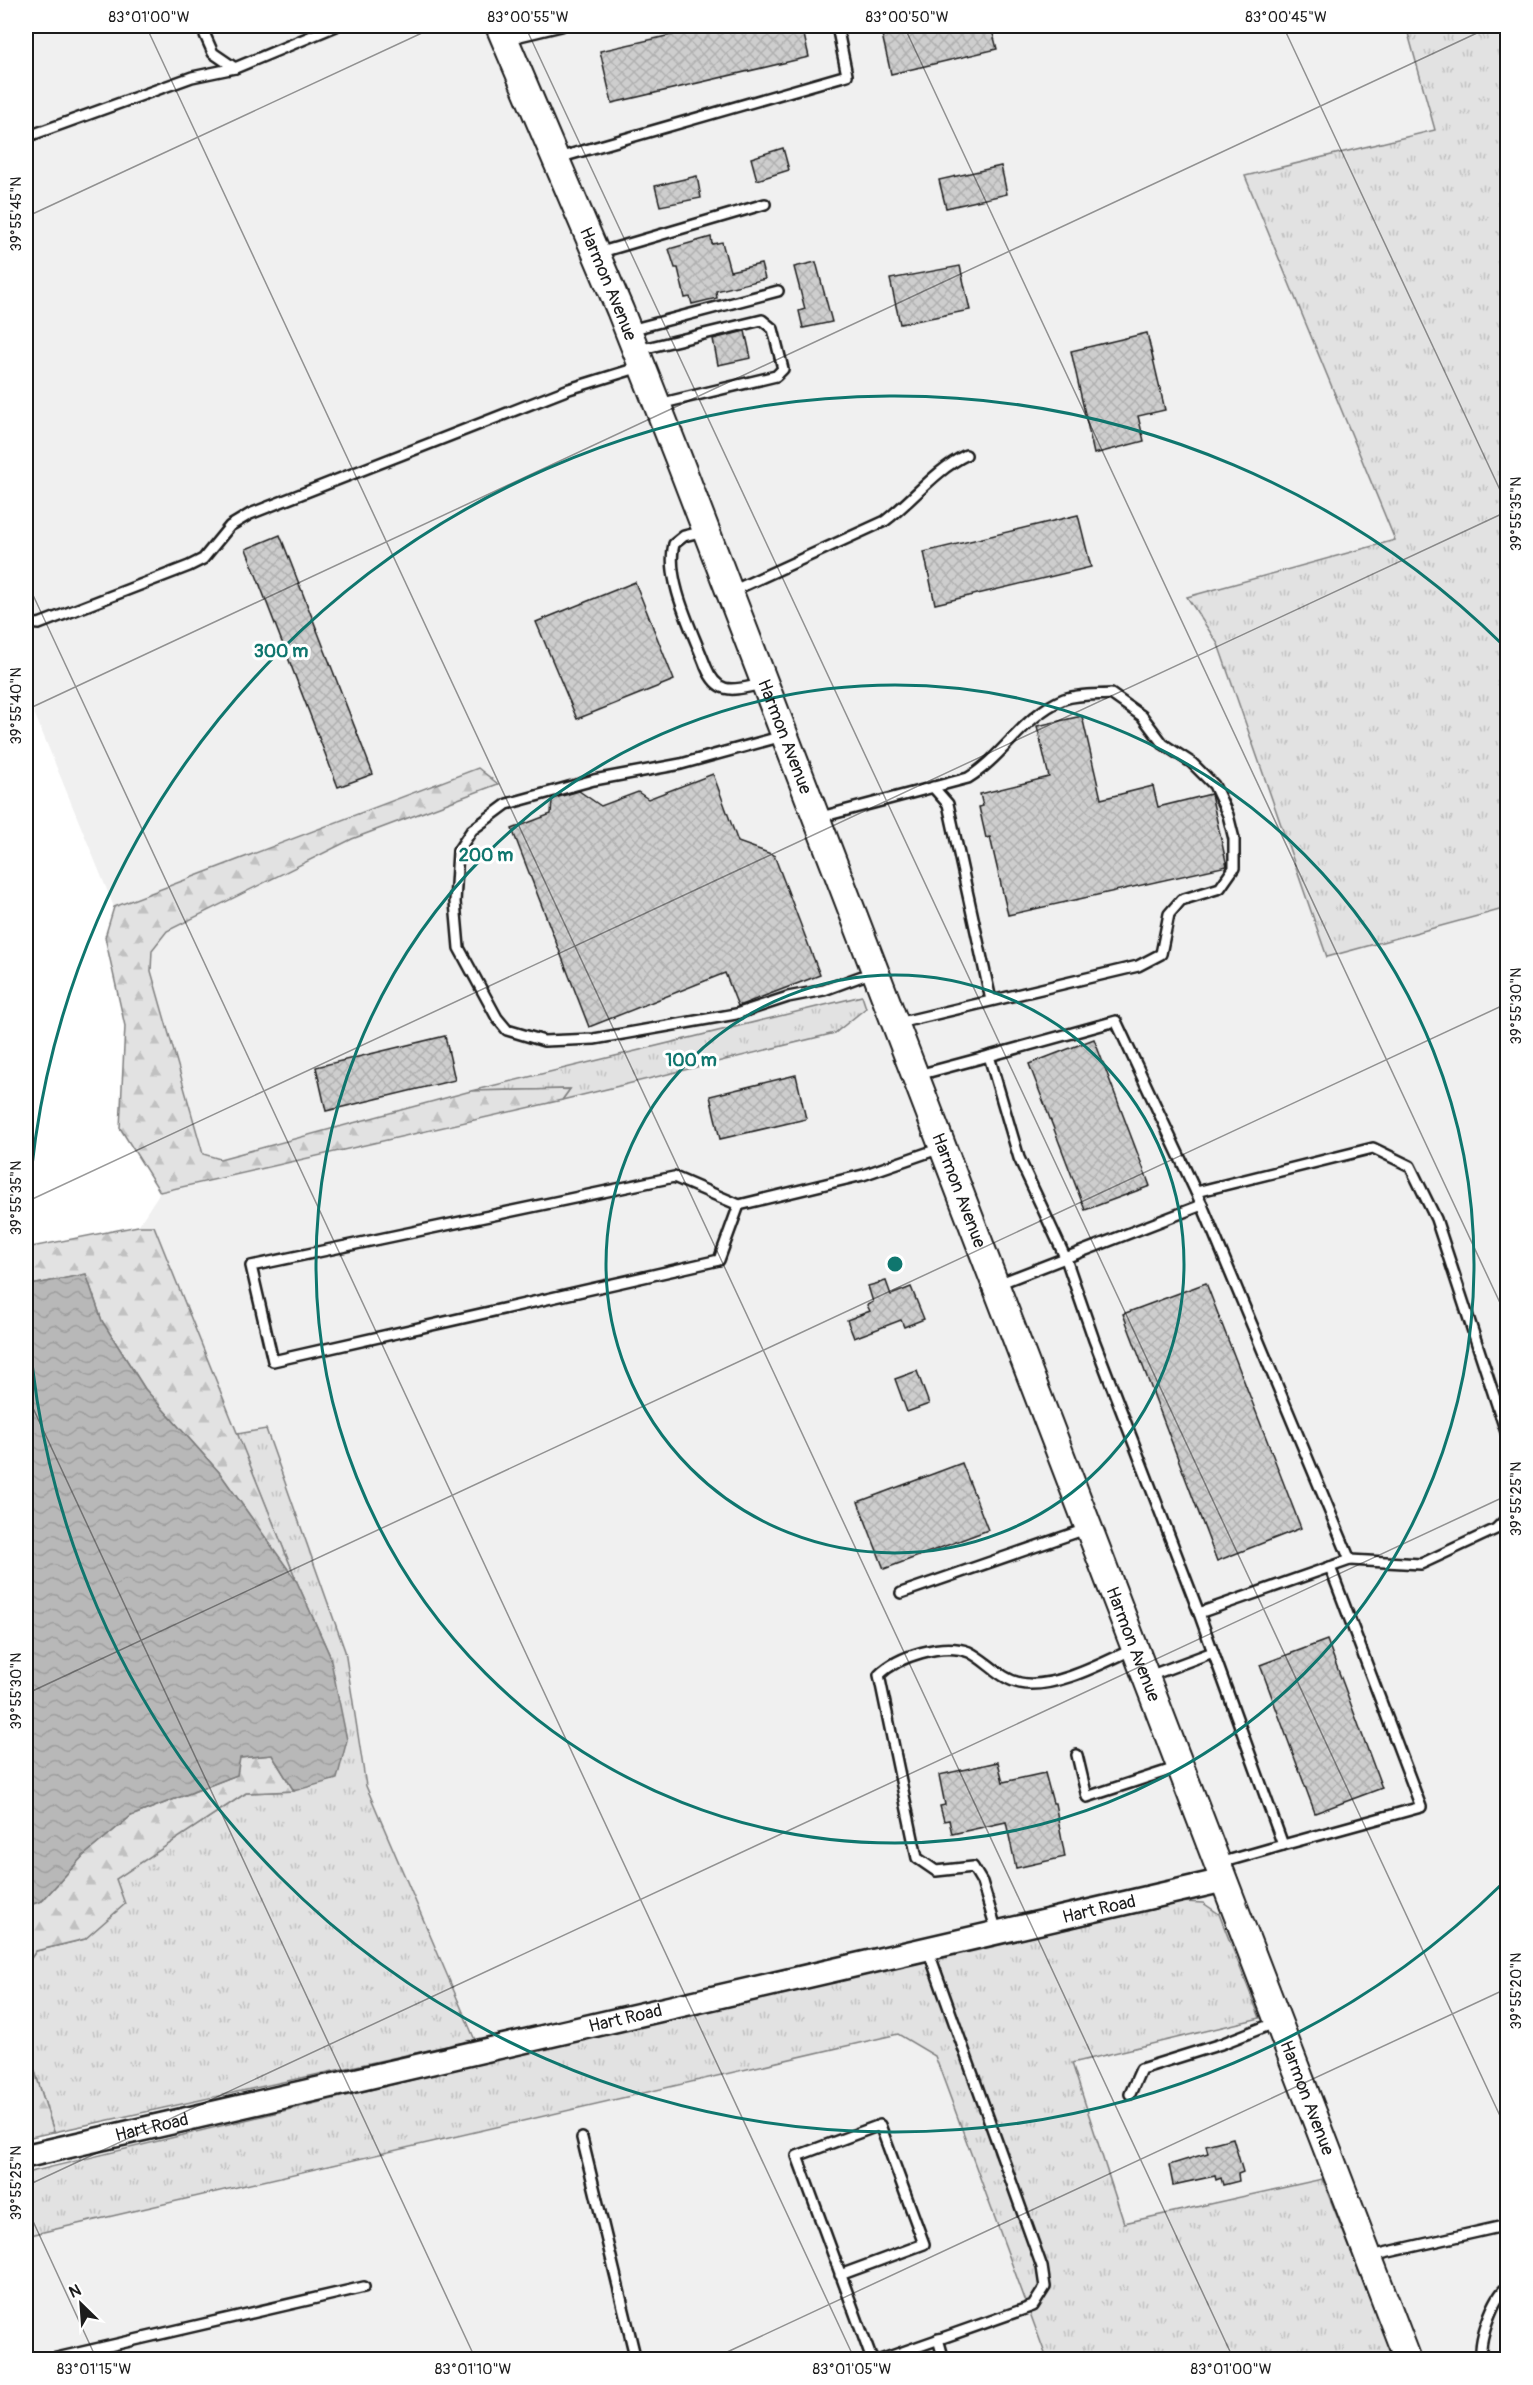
<svg xmlns="http://www.w3.org/2000/svg" width="1533" height="2385" font-family="Pangolin,sans-serif">
<defs>
<pattern id="grass-tufts" width="24" height="20" patternUnits="userSpaceOnUse" patternTransform="scale(1.5)"><rect width="24" height="20" fill="#e2e2e2"/><path d="M3 7l-1-3M5 7V3M7 7l1-3M15 17l-1-3M17 17v-4M19 17l1-3" fill="none" stroke="#c1c1c1"/></pattern>
<pattern id="forest-firs" width="22" height="20" patternUnits="userSpaceOnUse" patternTransform="scale(1.5)"><rect width="22" height="20" fill="#e2e2e2"/><path d="M5 1l3.5 6h-7zM16 11l3.5 6h-7z" fill="#c1c1c1"/></pattern>
<pattern id="water-waves" width="16" height="10" patternUnits="userSpaceOnUse" patternTransform="scale(1.5)"><rect width="16" height="10" fill="#b8b8b8"/><path d="M0 5q4-4 8 0t8 0" fill="none" stroke="#9e9e9e"/></pattern>
<pattern id="building-cross-hatch" width="8" height="8" patternUnits="userSpaceOnUse" patternTransform="scale(1.5)"><rect width="8" height="8" fill="#cecece"/><path d="M0 0l8 8M0 8l8-8" fill="none" stroke="#b0b0b0"/></pattern>
</defs>
<rect width="100%" height="100%" fill="#fff"/>
<filter id="ink" filterUnits="userSpaceOnUse"><feTurbulence type="fractalNoise" baseFrequency=".0167" numOctaves="2"/><feDisplacementMap in="SourceGraphic" scale="12" xChannelSelector="R" yChannelSelector="G"/><feConvolveMatrix kernelMatrix="1 2 1 2 8 2 1 2 1" color-interpolation-filters="sRGB"/></filter>
<g filter="url(#ink)">
<g fill="#f0f0f0">
<polygon points="26,26 1406,26 1435,130 1245,176 1395,540 1187,597 1218,644 1327,957 1507,908 1507,2359 1419,2359 1390,2284 1368,2293 1322,2179 1124,2223 1072,2062 1260,2018 1203,1903 1184,1902 486,2062 366,1786 345,1651 266,1429 237,1434 154,1226 138,1226 160,1192 562,1100 835,1033 862,997 471,1091 220,1159 204,1154 151,971 152,950 167,931 352,839 497,783 478,768 114,907 26,693"/>
<polygon points="898,2034 935,2056 1047,2359 26,2359 26,2236"/>
</g>
<g fill="url(#grass-tufts)" stroke="#7f7f7f" stroke-width="1.5">
<polygon points="1406,26 1507,26 1507,908 1327,957 1218,644 1187,597 1395,540 1245,176 1435,130"/>
<polygon points="862,996 866,1008 835,1033 562,1100 570,1089 471,1091"/>
<polygon points="266,1429 345,1651 366,1786 475,2040 54,2132 26,2043 26,1965 36,1951 85,1939 115,1879 246,1793 294,1791 330,1656 297,1582 237,1434"/>
<polygon points="1184,1902 1203,1903 1219,1914 1260,2018 1072,2063 1124,2223 1322,2179 1394,2359 1047,2359 935,2056 898,2034 26,2236 26,2173 486,2062"/>
</g>
<g fill="url(#forest-firs)" stroke="#7f7f7f" stroke-width="1.5">
<polygon points="478,768 498,784 352,839 167,931 152,950 151,971 203,1154 220,1159 471,1091 570,1089 562,1100 160,1192 120,1128 125,1026 105,937 114,907"/>
<polygon points="138,1226 154,1226 297,1582 219,1472 145,1389 102,1321 86,1274 26,1286 26,1248"/>
<polygon points="272,1755 294,1791 246,1793 116,1879 125,1904 85,1939 36,1951 26,1965 26,1906 42,1901 83,1856 131,1816 237,1775 239,1758"/>
<polygon points="26,2043 54,2132 26,2138"/>
</g>
<polygon fill="url(#water-waves)" stroke="#7a7a7a" stroke-width="1.5" points="86,1274 102,1321 145,1389 219,1472 297,1582 330,1656 347,1740 337,1779 294,1791 272,1755 240,1758 237,1775 131,1816 83,1856 42,1901 26,1906 26,1286"/>
<g fill="url(#building-cross-hatch)" stroke="#1c1c1c" stroke-width="1.5">
<polygon points="711,26 802,26 809,57 612,103 600,51"/>
<polygon points="880,26 991,26 997,49 891,74"/>
<polygon points="783,148 789,170 757,180 751,158"/>
<polygon points="1001,166 1007,194 946,208 939,180"/>
<polygon points="697,176 701,198 660,206 655,186"/>
<polygon points="711,237 712,244 722,242 730,271 761,264 765,279 716,291 717,298 692,304 690,297 685,298 678,268 675,268 669,249"/>
<polygon points="816,262 832,322 803,328 799,311 805,309 794,267"/>
<polygon points="960,266 970,310 900,324 890,279"/>
<polygon points="745,331 751,358 718,365 713,339"/>
<polygon points="1147,333 1165,410 1138,416 1144,441 1094,454 1071,351"/>
<polygon points="1078,515 1091,567 935,604 924,552"/>
<polygon points="280,535 373,774 338,787 246,549"/>
<polygon points="635,582 674,680 577,719 536,622"/>
<polygon points="1082,716 1101,799 1153,786 1158,807 1211,794 1227,866 1008,915 990,837 986,838 979,807 983,806 980,794 1049,777 1037,726"/>
<polygon points="713,774 738,842 774,855 820,975 738,1006 725,973 589,1027 512,829 551,814 552,799 579,791 601,806 638,792 648,799"/>
<polygon points="445,1036 455,1080 326,1111 316,1067"/>
<polygon points="1094,1039 1150,1186 1085,1210 1029,1064"/>
<polygon points="796,1075 806,1119 720,1139 710,1096"/>
<polygon points="886,1281 891,1295 911,1287 924,1319 904,1327 901,1320 854,1338 847,1320 870,1311 867,1305 873,1302 868,1286"/>
<polygon points="1206,1283 1301,1528 1217,1561 1123,1314"/>
<polygon points="917,1371 929,1404 907,1412 895,1379"/>
<polygon points="962,1463 988,1530 884,1569 858,1502"/>
<polygon points="1327,1640 1382,1788 1315,1813 1260,1665"/>
<polygon points="998,1762 1003,1782 1045,1773 1053,1803 1055,1803 1065,1857 1016,1868 1006,1822 952,1834 949,1820 944,1821 940,1806 945,1805 939,1775"/>
<polygon points="1233,2138 1243,2172 1238,2174 1239,2181 1223,2185 1221,2178 1216,2180 1215,2176 1173,2185 1169,2165 1208,2153 1206,2145"/>
</g>
<g fill="none" stroke-linecap="round" stroke-linejoin="round">
<g stroke="#1c1c1c" stroke-width="14">
<g id="service">
<polyline points="201,26 213,53 235,68 336,26"/>
<polyline points="507,39 561,26"/>
<polyline points="26,137 192,77 235,68"/>
<polyline points="558,158 847,75 837,26"/>
<polyline points="598,253 765,204"/>
<polyline points="630,330 778,291"/>
<polyline points="638,350 762,320 773,329 783,369 776,376 659,404"/>
<path d="M704,531l-20,5 -10,8c-9,36 19,88 32,123 13,31 29,22 57,17"/>
<path d="M732,591l153,-70c28,-21 50,-51 81,-66"/>
<polyline points="26,623 39,624 189,566 203,559 230,526 250,514 569,389 640,367"/>
<polyline points="783,736 681,764 594,780 507,804 472,830 458,851 455,902 459,948 497,1018 507,1030 544,1041 594,1039 736,1014 788,997 824,990 873,972"/>
<polyline points="933,787 948,804 991,1000"/>
<path d="M817,818l151,-40c36,-22 56,-63 96,-79 14,-5 32,-4 47,-5l31,22 21,28 29,19 22,22 14,30 6,24v29l-14,20 -39,12 -12,14 -8,40 -23,12 -240,57"/>
<polyline points="989,1056 1116,1021 1202,1205"/>
<polyline points="918,1075 989,1056 1019,1158 1066,1259 1094,1340 1199,1613 1350,1560 1202,1205 998,1284"/>
<polyline points="1196,1192 1373,1148 1410,1166 1436,1219 1508,1438"/>
<polyline points="739,1205 674,1177 251,1266 273,1361 719,1260 739,1205 863,1175 941,1148"/>
<polyline points="1350,1560 1421,1564 1496,1529 1508,1517"/>
<polyline points="901,1593 1086,1529"/>
<polyline points="1199,1613 1213,1652"/>
<polyline points="1149,1676 1213,1652 1283,1845 1220,1863"/>
<polyline points="1077,1755 1087,1797 1179,1767"/>
<polyline points="1283,1845 1421,1807 1330,1567"/>
<path d="M997,1932l-15,-50 -9,-15 -37,4 -19,-13 -38,-183c19,-19 64,-33 90,-23 17,8 31,27 51,31 33,7 83,-20 113,-34"/>
<polyline points="1130,2094 1141,2069 1221,2044 1277,2022"/>
<polyline points="582,2138 636,2360"/>
<polyline points="1371,2256 1508,2225"/>
<polyline points="840,2275 924,2244 880,2125 797,2156 872,2360"/>
<polyline points="938,2339 944,2360"/>
<polyline points="48,2360 364,2287"/>
<polyline points="880,2360 1033,2306 1045,2287 1042,2267 928,1950"/>
<path d="M1482,2360c-5,-18 11,-62 26,-74"/>
</g>
</g>
<g stroke="#1c1c1c" stroke-width="27">
<g id="tertiary">
<path id="s1" d="M26,2156l1199,-276"/>
</g>
</g>
<g stroke="#1c1c1c" stroke-width="30">
<g id="secondary">
<path id="s2" d="M499,26l121,284 59,150 729,1900"/>
</g>
</g>
<use href="#service" stroke="#fff" stroke-width="9"/>
<use href="#tertiary" stroke="#fff" stroke-width="22"/>
<use href="#secondary" stroke="#fff" stroke-width="26"/>
</g>
</g>
<path fill="none" stroke="#1c1c1c" stroke-width="1.5" stroke-opacity="0.45" d="M146,26l1088,2334M525,26l983,2107M904,26l604,1294M1283,26l225,481M26,217l411,-191M26,580l829,1780M26,710l1466,-684M26,1202l1482,-691M26,1393l450,967M26,1694l1482,-691M26,2186l1482,-691M26,2206l71,154M710,2360l798,-372"/>
<g fill="none" stroke="#0f766e" stroke-width="3">
<circle cx="895" cy="1264" r="289"/>
<circle cx="895" cy="1264" r="579"/>
<path d="M1503 1883A868 868 0 1 1 1503 645"/>
</g>
<g text-anchor="middle" dominant-baseline="central" stroke-width="6" stroke-linejoin="round" paint-order="stroke">
<g font-size="18" fill="#1c1c1c" stroke="#fff">
<text stroke="none"><textPath href="#s2" startOffset="280">Harmon Avenue</textPath></text>
<text stroke="none"><textPath href="#s2" startOffset="766">Harmon Avenue</textPath></text>
<text stroke="none"><textPath href="#s2" startOffset="1252">Harmon Avenue</textPath></text>
<text stroke="none"><textPath href="#s2" startOffset="1738">Harmon Avenue</textPath></text>
<text stroke="none"><textPath href="#s1" startOffset="1101">Hart Road</textPath></text>
<text stroke="none"><textPath href="#s1" startOffset="615">Hart Road</textPath></text>
<text stroke="none"><textPath href="#s2" startOffset="2224">Harmon Avenue</textPath></text>
<text stroke="none"><textPath href="#s1" startOffset="129">Hart Road</textPath></text>
</g>
</g>
<circle cx="895" cy="1264" r="9" fill="#0f766e" stroke="#fff" stroke-width="3"/>
<g font-size="18" text-anchor="middle" font-weight="bold" fill="#0f766e" stroke="#fff" stroke-width="6" stroke-linejoin="round" paint-order="stroke">
<text x="281" y="657">300 m</text>
<text x="486" y="861">200 m</text>
<text x="691" y="1066">100 m</text>
</g>
<rect width="1533" height="2385" fill="none" stroke="#fff" stroke-width="66"/>
<g transform="translate(81 2304) rotate(335)" stroke="#ffffff" stroke-width="4.5" paint-order="stroke">
<path d="M0-4.5L10 22L0 15L-10 22Z" fill="#1c1c1c"/>
<text y="-9" font-size="16" font-weight="bold" text-anchor="middle" fill="#1c1c1c">N</text>
</g>
<rect x="33" y="33" width="1467" height="2319" fill="none" stroke="#1c1c1c" stroke-width="2"/>
<g font-size="15" text-anchor="middle" fill="#1c1c1c">
<text x="149" y="22">83°01'00"W</text>
<text x="528" y="22">83°00'55"W</text>
<text x="907" y="22">83°00'50"W</text>
<text x="1286" y="22">83°00'45"W</text>
<text transform="translate(16 214) rotate(-90)" y="5">39°55'45"N</text>
<text transform="translate(1516 514) rotate(-90)" y="5">39°55'35"N</text>
<text transform="translate(16 706) rotate(-90)" y="5">39°55'40"N</text>
<text transform="translate(1516 1006) rotate(-90)" y="5">39°55'30"N</text>
<text transform="translate(16 1198) rotate(-90)" y="5">39°55'35"N</text>
<text transform="translate(1516 1499) rotate(-90)" y="5">39°55'25"N</text>
<text transform="translate(16 1691) rotate(-90)" y="5">39°55'30"N</text>
<text transform="translate(1516 1991) rotate(-90)" y="5">39°55'20"N</text>
<text transform="translate(16 2183) rotate(-90)" y="5">39°55'25"N</text>
<text x="94" y="2374">83°01'15"W</text>
<text x="473" y="2374">83°01'10"W</text>
<text x="852" y="2374">83°01'05"W</text>
<text x="1231" y="2374">83°01'00"W</text>
</g>
</svg>
